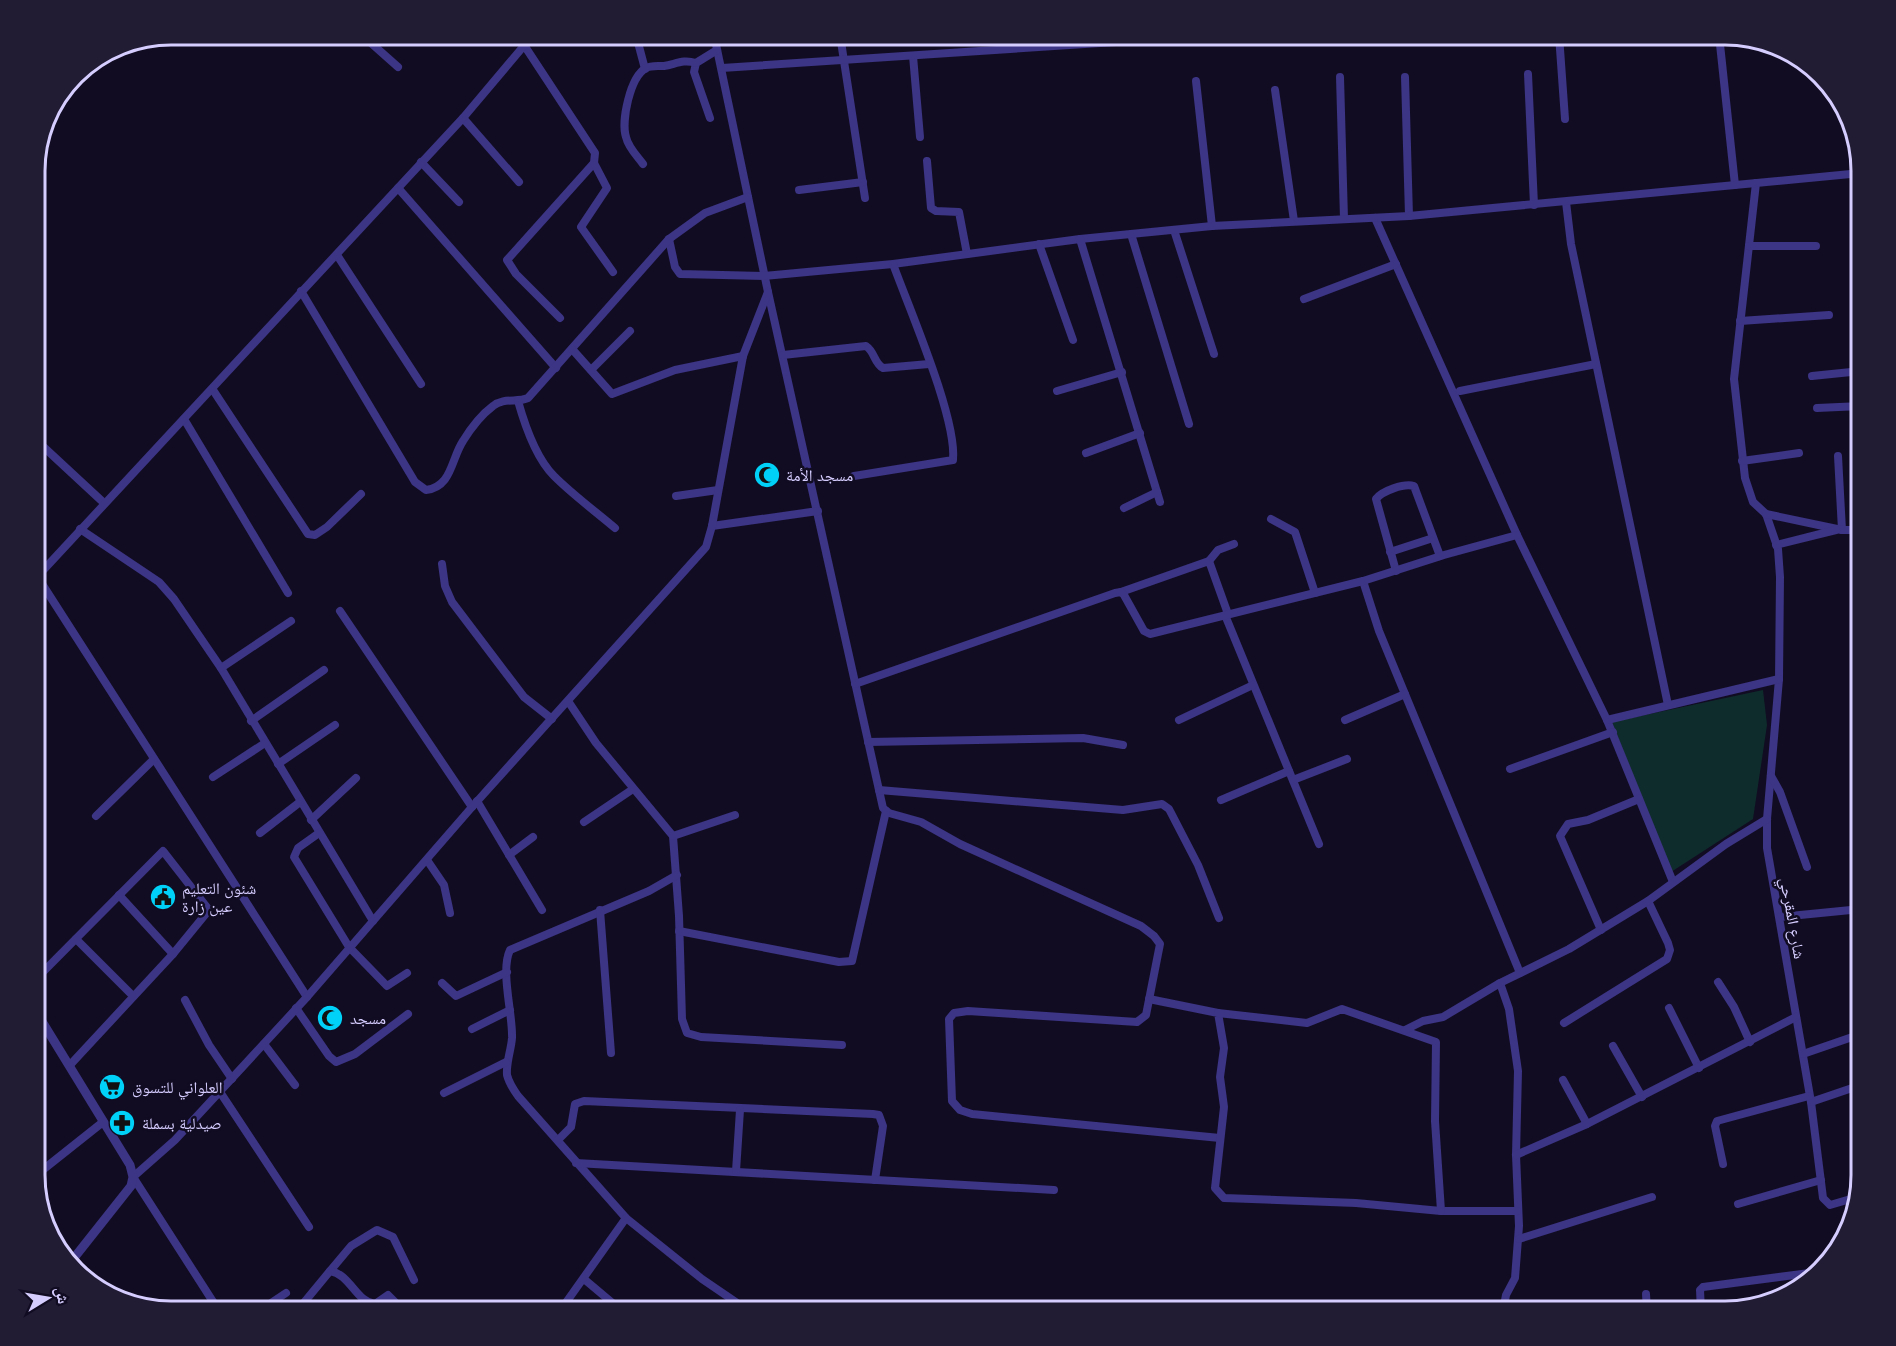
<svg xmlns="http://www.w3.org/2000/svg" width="1896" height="1346" font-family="Inter,'Noto Naskh Arabic',sans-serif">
<rect width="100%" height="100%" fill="#110c22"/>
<polygon fill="#0f2c2c" points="1763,690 1767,725 1753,819 1671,872 1612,722"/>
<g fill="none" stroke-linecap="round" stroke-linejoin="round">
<g stroke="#3c3484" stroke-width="8">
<polyline points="362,35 398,67"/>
<polyline points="511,35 524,45 595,153 594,163 507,260 516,274 560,318"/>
<polyline points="636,35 645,69"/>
<polyline points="714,35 768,292 883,808 889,813 921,822 960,844 1141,926 1154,936 1160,944 1146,1015 1137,1022 968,1011 954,1013 949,1019 952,1101 960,1110 972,1114 1220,1138"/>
<polyline points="840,35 865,198"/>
<polyline points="963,35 963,37"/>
<polyline points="1042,35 1043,46"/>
<polyline points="1468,35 1469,35"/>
<polyline points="1559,35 1565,119"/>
<polyline points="1719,35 1735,185"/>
<polyline points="913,56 920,137"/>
<polyline points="722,68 1177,38"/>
<polyline points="1528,74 1534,205"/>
<polyline points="1340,77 1344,219"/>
<polyline points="1405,77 1409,216"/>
<polyline points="1196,81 1212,226"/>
<polyline points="1275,90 1294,221"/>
<polyline points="463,118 519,182"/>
<polyline points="710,118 694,72 696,63 717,50"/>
<polyline points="927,161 931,208 936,211 959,212 967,254"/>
<polyline points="421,162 459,202"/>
<polyline points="594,163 607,188 581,227 613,272"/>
<path d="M643,164c-6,-8 -15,-17 -17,-27 -5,-16 4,-60 20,-69 5,-3 12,-2 18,-2 12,-2 19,-7 32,-3"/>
<polyline points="1756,183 1734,379 1745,478 1753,502 1766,514 1778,549 1780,577 1779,679 1767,819 1767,848 1811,1102 1823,1198 1830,1205 1854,1198"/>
<polyline points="398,188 556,368"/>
<polyline points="799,190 863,182"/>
<polyline points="1566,202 1571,244 1668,705"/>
<polyline points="1375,218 1517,535 1607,720 1673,882"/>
<polyline points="1174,230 1214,354"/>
<polyline points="1131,234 1189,424"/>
<polyline points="669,239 675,267 680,274 764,276 893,264 1080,239 1212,226 1409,216 1861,173"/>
<polyline points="1080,239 1160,502"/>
<polyline points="1039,244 1073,340"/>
<polyline points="1749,246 1816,246"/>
<polyline points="337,255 421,384"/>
<path d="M301,291l114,191 11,8c26,-3 25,-31 37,-49 8,-13 18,-26 30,-35 11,-9 24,-3 35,-8l141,-159 36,-26 43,-16"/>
<polyline points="1304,299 1396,264"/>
<polyline points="1740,321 1829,315"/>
<polyline points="572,349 612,394 675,370 743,356"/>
<path d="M783,355l83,-9c9,6 8,17 17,22l46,-4"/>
<polyline points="591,370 630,331"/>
<polyline points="1812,376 1861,371"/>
<polyline points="213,390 308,534 315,535 327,527 361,494"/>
<polyline points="1057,391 1122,372"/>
<polyline points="1460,391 1596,364"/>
<path d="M518,401c7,25 18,57 36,75 19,19 41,35 61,52"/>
<polyline points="1817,408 1861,406"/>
<polyline points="184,419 288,593"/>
<polyline points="35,439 104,503"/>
<polyline points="1086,453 1140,433"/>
<polyline points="1838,456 1842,530"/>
<polyline points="1742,461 1799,453"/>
<path d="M854,476l99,-16c4,-42 -44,-152 -60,-196"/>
<polyline points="676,496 718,490"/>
<polyline points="1124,508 1157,492"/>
<polyline points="1766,514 1842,530 1861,530"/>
<polyline points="1271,519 1295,532 1315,593"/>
<polyline points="712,526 818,511"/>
<polyline points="80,529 159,582 174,599 221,668 373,921"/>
<polyline points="1776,545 1836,530"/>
<polyline points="1390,552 1433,538"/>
<polyline points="1209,561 1218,550 1234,544"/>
<polyline points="442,564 445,586 452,602 524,697 552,719"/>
<path d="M1396,571l-20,-72c6,-8 28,-16 38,-13l26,70"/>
<polyline points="37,576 307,997"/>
<polyline points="35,579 463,118 533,35"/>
<polyline points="1363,581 1379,631 1520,973"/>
<polyline points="1121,592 1209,561 1228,614"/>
<polyline points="340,611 472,807"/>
<polyline points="1225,615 1319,844"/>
<polyline points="221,668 291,621"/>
<polyline points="855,684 1115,593 1121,592 1124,595 1144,631 1150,634 1363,581 1444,555 1517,535"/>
<polyline points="568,701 596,743 673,836 679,916 682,1019 687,1033 701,1037 842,1045"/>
<polyline points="1179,720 1253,685"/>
<polyline points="1345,720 1405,694"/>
<polyline points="1607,720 1779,679"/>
<polyline points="251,721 324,670"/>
<polyline points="868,742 1083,738 1123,745"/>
<polyline points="278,764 335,725"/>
<polyline points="1510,769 1613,732"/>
<polyline points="1771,776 1780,792 1807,867"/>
<polyline points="213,777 265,743"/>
<polyline points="1293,780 1347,759"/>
<polyline points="879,790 1123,810 1162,804 1169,809 1198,865 1219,918"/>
<polyline points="1221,800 1289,771"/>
<polyline points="477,801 542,910"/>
<polyline points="96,816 154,759"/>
<polyline points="311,820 356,778"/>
<polyline points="584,822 633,789"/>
<polyline points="260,833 300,802"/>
<polyline points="319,833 298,848 294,857 349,947 387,986 407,973"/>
<polyline points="673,836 735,815"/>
<polyline points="509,855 533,837"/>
<polyline points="427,860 444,885 450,913"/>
<path d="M677,875l-28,16 -139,59c-10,21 3,64 2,88 -1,13 -6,24 -5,37 2,8 6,14 11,21l108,122 76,61 47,32"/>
<polyline points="119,895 173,954"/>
<polyline points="600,910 611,1053"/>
<polyline points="1780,917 1861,909"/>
<polyline points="1601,930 1560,836 1568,824 1588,820 1639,799"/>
<polyline points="679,931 839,962 852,961 886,811"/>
<polyline points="76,939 133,996"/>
<polyline points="35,980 163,851 209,910 173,954 70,1065"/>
<polyline points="1718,982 1734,1007 1750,1042"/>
<polyline points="442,983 456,996 507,972"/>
<polyline points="1500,983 1509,1009 1518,1071 1516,1155 1519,1226 1515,1278 1506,1295 1503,1311"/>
<polyline points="1149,999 1218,1013 1224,1048 1220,1077 1224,1107 1215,1188 1224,1198 1356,1203 1441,1211 1517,1211"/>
<polyline points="185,1000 209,1045 232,1079"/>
<polyline points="296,1008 329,1056 336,1062 355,1054 408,1014"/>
<polyline points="1669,1008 1699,1068"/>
<polyline points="1218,1013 1307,1023 1342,1009 1436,1042 1435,1121 1441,1211"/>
<polyline points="1564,1023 1667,959 1670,950 1668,943 1648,901"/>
<polyline points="472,1029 510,1010"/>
<polyline points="1405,1030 1423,1021 1443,1017 1500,983 1569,949 1648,901 1726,844 1767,819"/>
<polyline points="264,1044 295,1085"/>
<polyline points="1613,1046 1642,1097"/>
<polyline points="1803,1054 1861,1034"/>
<polyline points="1563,1080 1587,1124"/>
<polyline points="220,1092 309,1227"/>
<polyline points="444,1093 506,1062"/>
<polyline points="1811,1102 1861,1085"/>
<polyline points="558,1140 571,1127 575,1104 584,1101 873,1114 879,1115 883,1126 875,1180"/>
<polyline points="1516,1155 1587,1124 1796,1017"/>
<polyline points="576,1163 1054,1190"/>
<polyline points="1723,1164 1715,1126 1717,1121 1809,1096"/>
<polyline points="736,1171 740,1110"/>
<polyline points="35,1176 103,1122"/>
<polyline points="1738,1204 1821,1180"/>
<polyline points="1519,1239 1652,1197"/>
<polyline points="330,1271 351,1246 377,1230 393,1237 414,1280"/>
<polyline points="584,1279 622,1311"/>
<polyline points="1646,1294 1647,1311"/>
<polyline points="219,1311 133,1177 175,1140 307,997 472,807 706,547 712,526 743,356 768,292"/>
<polyline points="259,1311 286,1293"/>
<path d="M297,1311l33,-40c20,3 26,31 45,33"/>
<polyline points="373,1311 375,1304 388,1295 404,1311"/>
<polyline points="560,1311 626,1218"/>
<polyline points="1701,1311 1700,1290 1703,1287 1817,1272"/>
</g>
<polyline stroke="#3c3484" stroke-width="9" points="35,1010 130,1165 133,1177 131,1186 70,1263"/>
</g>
<defs>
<g id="mosque-disc" transform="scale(1.35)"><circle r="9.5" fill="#00d1f8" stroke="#110c22"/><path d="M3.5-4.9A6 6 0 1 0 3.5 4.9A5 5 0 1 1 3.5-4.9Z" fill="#111"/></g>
<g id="civic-disc" transform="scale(1.35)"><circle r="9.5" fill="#00d1f8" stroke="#110c22"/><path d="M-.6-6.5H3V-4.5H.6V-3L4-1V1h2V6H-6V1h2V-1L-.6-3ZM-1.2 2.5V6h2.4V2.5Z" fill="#111"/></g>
<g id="supermarket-disc" transform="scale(1.35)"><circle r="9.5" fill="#00d1f8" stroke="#110c22"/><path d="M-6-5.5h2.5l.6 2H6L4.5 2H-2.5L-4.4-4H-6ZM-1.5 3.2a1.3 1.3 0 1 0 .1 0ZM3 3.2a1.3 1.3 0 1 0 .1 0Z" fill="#111"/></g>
<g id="pharmacy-disc" transform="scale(1.35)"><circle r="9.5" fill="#00d1f8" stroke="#110c22"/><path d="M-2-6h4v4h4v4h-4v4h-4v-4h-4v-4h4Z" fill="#111"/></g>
</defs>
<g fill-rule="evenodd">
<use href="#mosque-disc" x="767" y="475"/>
<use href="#civic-disc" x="163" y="897"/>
<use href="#mosque-disc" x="330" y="1018"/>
<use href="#supermarket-disc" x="112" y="1087"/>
<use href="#pharmacy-disc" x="122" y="1123"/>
</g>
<g text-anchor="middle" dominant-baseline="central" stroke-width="5" stroke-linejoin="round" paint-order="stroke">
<g font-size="16" fill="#d6cdff" stroke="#110c22" text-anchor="start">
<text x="786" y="475">مسجد الأمة</text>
<text x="182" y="888">شئون التعليم<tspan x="182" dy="18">عين زارة</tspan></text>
<text x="350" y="1018">مسجد</text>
<text x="132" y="1087">العلواني للتسوق</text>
<text x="142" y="1123">صيدلية بسملة</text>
</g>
<g font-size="16" fill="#d6cdff" stroke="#110c22">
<text transform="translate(1793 918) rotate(80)">شارع المقرحي</text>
</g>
</g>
<path d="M0 0H1896V1346H0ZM171 45H1725A126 126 0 0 1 1851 171V1175A126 126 0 0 1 1725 1301H171A126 126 0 0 1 45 1175V171A126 126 0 0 1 171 45Z" fill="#211b34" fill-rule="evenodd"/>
<path fill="none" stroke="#d6cdff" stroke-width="3" d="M171 45H1725A126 126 0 0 1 1851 171V1175A126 126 0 0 1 1725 1301H171A126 126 0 0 1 45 1175V171A126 126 0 0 1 171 45Z"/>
<g transform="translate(48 1298) rotate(79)" stroke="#110c22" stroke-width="4.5" paint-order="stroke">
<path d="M0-4.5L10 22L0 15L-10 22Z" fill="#d6cdff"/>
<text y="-9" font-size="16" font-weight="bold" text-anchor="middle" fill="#d6cdff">ش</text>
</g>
</svg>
